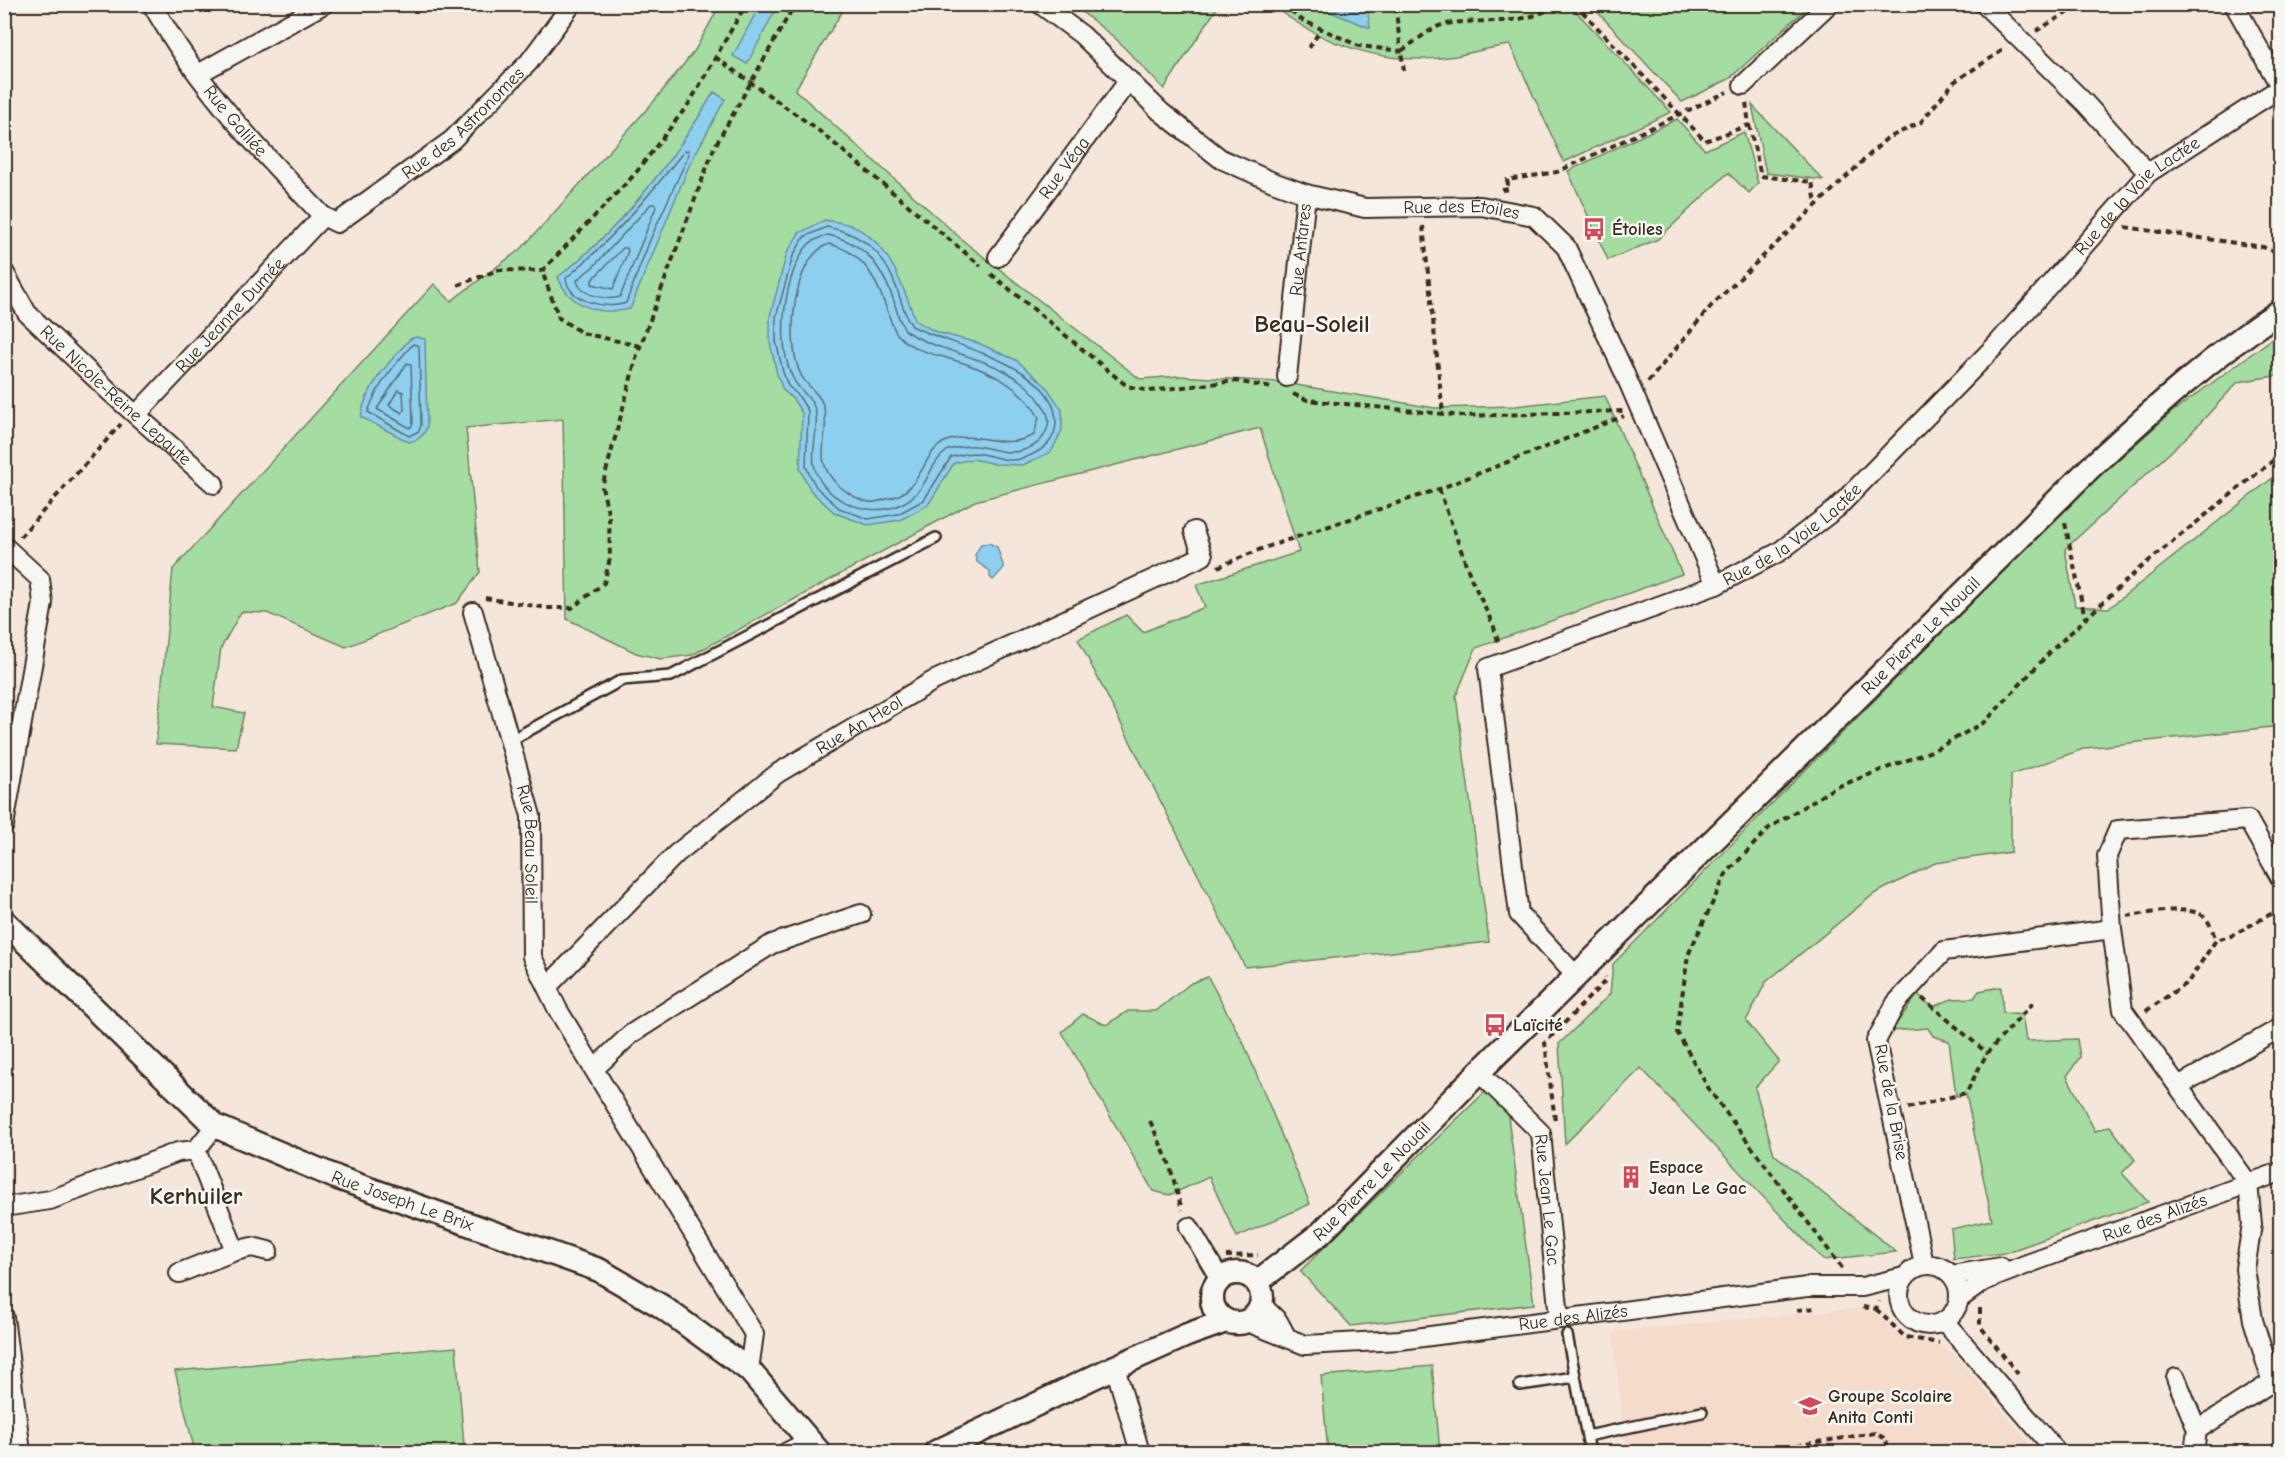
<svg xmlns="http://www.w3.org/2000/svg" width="2285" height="1457" font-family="'Comic Neue',sans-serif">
<rect width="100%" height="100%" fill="#f5e6db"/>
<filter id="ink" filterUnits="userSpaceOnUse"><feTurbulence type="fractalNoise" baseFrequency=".0167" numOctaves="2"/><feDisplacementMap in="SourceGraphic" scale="12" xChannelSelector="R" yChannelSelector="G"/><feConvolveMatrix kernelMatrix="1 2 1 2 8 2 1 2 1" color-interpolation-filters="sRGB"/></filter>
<g filter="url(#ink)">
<polygon fill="#f4dbca" points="1858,1308 1875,1313 1903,1339 1942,1347 1955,1355 2036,1452 1881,1452 1879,1442 1822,1452 1626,1452 1613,1332"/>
<g fill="#a4dca1" stroke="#708360" stroke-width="1.5" fill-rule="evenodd">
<path d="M720,5h126l-51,85 171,153 174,136 39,-3 99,6 157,26 80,-2 90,-10 77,178 -206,74 -20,48 33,246 -244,25 -167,-328 48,-24 17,17 62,-25 -9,-22 103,-33 -39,-124 -285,73 -283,154 -31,4 -25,-6 -69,-34 -4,-200 -97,9 14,144 -23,31 -111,44 -79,-34 -26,-1 -20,36 -8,59 31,6 -8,35 -80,-4 17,-175 261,-285 17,17 71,-53 30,-33 103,-115 40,-50zM410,339l15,6v32l-59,20 28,-40z"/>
<polygon points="1073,5 1219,5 1164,89 1115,38"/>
<path d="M1273,5h297l101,107 -107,50 -54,-117c-19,2 -35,7 -54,11 -65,11 -133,-9 -183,-51z"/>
<polygon points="1591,5 1810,5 1729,79 1682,102"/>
<polygon points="1752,105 1823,180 1766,173"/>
<polygon points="1677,119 1705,150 1744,132 1758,183 1749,193 1728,173 1658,239 1608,260 1568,171"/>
<polygon points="2280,333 2280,375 2238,382 2190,434 2065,549 2075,606 2109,608 2280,472 2280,726 2086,748 2011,775 2011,852 1935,863 1874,894 1766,982 1746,1021 1779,1061 1755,1088 1774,1154 1896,1252 1823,1260 1641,1068 1565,1144 1559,1044 1610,994 1613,964 2078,495 2171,413"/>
<polygon points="1208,977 1244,1044 1310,1204 1237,1237 1209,1177 1170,1195 1153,1191 1062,1032 1083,1014 1106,1025 1128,1011 1156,1011 1191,983"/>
<polygon points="2001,987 2003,1013 2022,1015 2026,1041 2077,1039 2080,1057 2067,1076 2095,1131 2110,1126 2135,1160 2122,1173 2148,1202 2005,1253 1954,1259 1951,1229 1992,1220 1966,1094 1956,1096 1949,1041 1933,1036 1928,1028 1891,1031 1918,994 1932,1007 1952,999 1974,998 1979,991"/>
<polygon points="1486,1091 1506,1103 1534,1304 1351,1326 1300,1271"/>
<polygon points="456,1347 464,1445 472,1452 195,1452 175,1371"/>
<polygon points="1432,1366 1440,1452 1328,1452 1321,1376"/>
</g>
<g fill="#8dcfee" stroke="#6c8d9b" stroke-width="1.5">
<polygon points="760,5 778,5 747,64 733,56"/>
<polygon points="1316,5 1367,5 1370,28 1321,8"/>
<path d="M714,92l11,7 -36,67 -59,143c-29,7 -61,-2 -72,-32 64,-49 115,-116 156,-185z"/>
<path d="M825,220c9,2 20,3 28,6 38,18 49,60 63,95l20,11 42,11 38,17 30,26 16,24v20l-11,22 -28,13 -28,-1 -22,-5 -19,4 -26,42 -28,15 -32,5 -33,-12 -24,-22 -11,-22 2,-56 -9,-14 -10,-9 -6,-16 -7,-32v-26l17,-63 12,-20z"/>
<path d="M416,337l9,2 2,87c-3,10 -8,14 -18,16l-48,-25c4,-30 30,-57 49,-78z"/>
<polygon points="989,543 997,547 1004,568 993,580 990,577 990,571 977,562 975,555 981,544"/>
</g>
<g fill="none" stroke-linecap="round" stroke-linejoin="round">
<g stroke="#5c6c71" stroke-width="1.5">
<path d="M684,151l4,-1 1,4 -39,86 -24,63c-18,7 -58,-1 -60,-25 45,-37 82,-81 118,-127z"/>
<path d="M651,204h4l1,3 -36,90c-13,4 -41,-2 -43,-17l17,-14z"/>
<path d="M827,227c39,8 58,27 71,65 4,11 7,25 14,34 40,21 146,38 144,98 -1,19 -16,28 -32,34 -17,6 -34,-4 -50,-5 -7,0 -16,3 -23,4l-27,43 -26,14 -30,5 -29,-11 -23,-21 -10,-20 2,-56 -10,-16 -10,-9 -5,-14 -7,-31v-24l17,-61 11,-19z"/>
<path d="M828,235c38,8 53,31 66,66 3,11 6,23 13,31 44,27 104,24 135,72 5,8 9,15 5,25 -4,12 -14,19 -27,22 -15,4 -30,-4 -45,-5 -8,-1 -19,2 -27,4 -23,16 -17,42 -51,56 -30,12 -78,-7 -83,-42 -3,-17 6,-38 1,-55 -3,-12 -16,-18 -21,-29 -19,-33 -11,-106 14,-135 4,-5 14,-8 20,-10z"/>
<path d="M829,244c36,8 48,37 59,69 3,8 5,18 12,24 12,13 34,17 50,22 36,10 70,25 89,58l-5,18c-32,17 -54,-6 -87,6 -27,10 -22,51 -60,58 -5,1 -12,4 -18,3 -12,-2 -23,-10 -31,-17 -28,-26 -7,-47 -14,-77 -3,-14 -17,-21 -23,-33 -16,-31 -9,-119 28,-131z"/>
<polygon points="623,248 627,248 628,251 613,289 592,284 592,280"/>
<path d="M413,344l6,2 2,79 -2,6 -10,5 -41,-24c8,-25 27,-48 45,-68z"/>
<polygon points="407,363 411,365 413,424 410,428 377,409"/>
<polygon points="398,390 403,392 404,410 402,413 389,405"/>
</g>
<g stroke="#3b2a1e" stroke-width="14">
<g id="service">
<polyline points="511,740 622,680 671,676 936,538"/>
<polyline points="1567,1335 1589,1447"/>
<polyline points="1520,1385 1575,1377"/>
<polyline points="1587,1436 1702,1412"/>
</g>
</g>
<g stroke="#3b2a1e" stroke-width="22">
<g id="minor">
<path id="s1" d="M152,4c44,80 108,147 171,212l14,7 115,-83 77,-78 43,-58"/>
<path id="s2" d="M1040,4l42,31 79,77 60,47 52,23 33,12 59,14 116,-2 53,10 32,31 58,125 92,213"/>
<polyline points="1984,4 2085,103 2148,173"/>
<polyline points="2234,4 2280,86"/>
<polyline points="198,74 324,4"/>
<polyline points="1743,85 1829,4"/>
<path id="s3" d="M998,257l131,-177"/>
<path id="s4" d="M4,272l23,41 83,79 104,92"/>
<path id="s5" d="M1287,377l19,-183"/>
<path id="s6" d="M137,414l186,-198"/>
<polyline points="4,546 40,579 43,603 4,825"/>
<path id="s7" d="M473,612l58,204 1,141 26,53 196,324 -5,36"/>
<polyline points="2280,877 2248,820 2118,830 2107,856 2112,929 2123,1010 2248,1183 2252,1224 2245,1269 2253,1320 2272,1382 2280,1380"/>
<path id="s8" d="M1577,977l-58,-63 -31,-246 228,-83 63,-33 58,-44 161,-165 150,-170 132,-85"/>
<path id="s9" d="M547,987l129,-133 102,-81 155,-92 270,-125 -9,-25"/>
<polyline points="594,1069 631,1034 772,944 861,914"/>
<path id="s10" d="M1479,1072l62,61 18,185"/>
<polyline points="2180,1085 2280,1028"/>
<polyline points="4,1207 50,1200 178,1152 196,1150 215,1126"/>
<polyline points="1189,1227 1220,1279"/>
<polyline points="235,1251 252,1247 268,1251"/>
<polyline points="1924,1264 1876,1041 1896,1003 1944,951 2112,929"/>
<circle cx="1929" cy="1295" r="30"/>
<polyline points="179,1273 235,1251 196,1150"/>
<polyline points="1952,1275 2001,1267"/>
<path id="s11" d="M1959,1299l25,-18 46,-18 250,-91"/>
<polyline points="1262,1305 1278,1321 1286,1336"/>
<polyline points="4,1317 21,1452"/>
<polyline points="1944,1321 2057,1452"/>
<path id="s12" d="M1247,1322l58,23 95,-5 407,-53h55l42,-10"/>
<polyline points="1115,1367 1140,1452"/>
<polyline points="2176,1378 2197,1430"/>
<polyline points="787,1452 809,1441"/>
<polyline points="2194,1452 2197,1430 2272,1382"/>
</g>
</g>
<g stroke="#3b2a1e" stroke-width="27">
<g id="tertiary">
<path id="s13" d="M4,921l211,205 123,52 261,92 62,36 88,64 70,82"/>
<circle cx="1237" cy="1298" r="25"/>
<path id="s14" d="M1257,1282l64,-49 158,-161 612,-605c60,-56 121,-111 189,-156"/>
<polyline points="936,1452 1115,1367 1187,1335 1226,1321"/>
</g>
</g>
<g stroke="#3b2a1e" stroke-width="4" stroke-dasharray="6 4.5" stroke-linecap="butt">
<polyline points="1283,4 1302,20 1359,46 1401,51 1395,4"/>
<polyline points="1575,4 1705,141 1749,125 1746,102"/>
<polyline points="2036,31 2082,4"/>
<polyline points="1309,48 1321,29"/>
<polyline points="715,57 818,130 981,266"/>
<path d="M1404,71l-3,-20c13,-8 30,-24 44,-27 43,-7 73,5 114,-20"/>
<polyline points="1749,125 1761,176 1812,182 1816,203"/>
<polyline points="1502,190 1509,189 1507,180 1557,172 1727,92"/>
<polyline points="1423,226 1443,414"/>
<polyline points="2125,227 2263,247 2280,253"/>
<polyline points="991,274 1127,386 1149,391 1236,381 1272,388"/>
<polyline points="458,285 498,270 542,271"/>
<polyline points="640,346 582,333 559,318 542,271 635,174 690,102 746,4"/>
<polyline points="1648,382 1712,305 1886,139 1921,122 1954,82 2006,48"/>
<polyline points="1293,394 1307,400 1463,416 1623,411"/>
<polyline points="1439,489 1471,578 1494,627 1499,645"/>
<polyline points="2065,523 2085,618"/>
<polyline points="20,537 121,424"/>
<polyline points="1218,567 1261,549 1439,489 1624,416"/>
<polyline points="485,598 547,608 572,608 604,583 610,558 609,516 602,487 637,355 714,148 795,4"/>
<path d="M2127,916c22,-2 51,-10 71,-3 11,4 14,17 18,27"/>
<polyline points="1922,998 1987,1053 2034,1002"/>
<polyline points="2146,1011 2188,982 2216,940 2231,936 2280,909"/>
<polyline points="1908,1108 1966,1093 1987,1053"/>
<polyline points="1555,1120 1545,1043 1606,980 1605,977"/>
<polyline points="1150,1121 1169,1163 1182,1210"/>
<polyline points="1226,1256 1258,1255"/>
<polyline points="1842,1268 1710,1091 1677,1032 1688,955 1726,874 1769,828 1834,788 1934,750 1985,722 2052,650 2140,568 2280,455"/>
<polyline points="1863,1307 1876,1309 1879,1301"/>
<polyline points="1980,1308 1980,1326 2018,1374"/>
<polyline points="1876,1309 1905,1337 1939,1343"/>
<polyline points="1797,1310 1816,1308"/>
<polyline points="1755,1452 1875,1433 1886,1439 1888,1452"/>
</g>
<use href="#service" stroke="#f6f6f2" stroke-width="9"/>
<use href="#minor" stroke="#f6f6f2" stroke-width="18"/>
<use href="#tertiary" stroke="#f6f6f2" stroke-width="22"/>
</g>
</g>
<defs>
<g id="bus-bare" transform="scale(1.8)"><path d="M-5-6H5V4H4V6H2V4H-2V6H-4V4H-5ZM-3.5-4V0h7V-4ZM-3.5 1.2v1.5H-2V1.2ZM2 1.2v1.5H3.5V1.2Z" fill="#d1495b" stroke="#f6f6f2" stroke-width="2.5" paint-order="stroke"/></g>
<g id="building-bare" transform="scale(1.8)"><path d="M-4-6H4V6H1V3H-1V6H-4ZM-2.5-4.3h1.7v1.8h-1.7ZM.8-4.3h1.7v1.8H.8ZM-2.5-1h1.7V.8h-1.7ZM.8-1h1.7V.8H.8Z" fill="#d1495b" stroke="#f6f6f2" stroke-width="2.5" paint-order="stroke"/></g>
<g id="school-bare" transform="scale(1.8)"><path d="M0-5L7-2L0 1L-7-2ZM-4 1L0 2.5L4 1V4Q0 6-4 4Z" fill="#d1495b" stroke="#f6f6f2" stroke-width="2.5" paint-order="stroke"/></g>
</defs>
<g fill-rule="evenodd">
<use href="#bus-bare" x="1594" y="229"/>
<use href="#bus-bare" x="1495" y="1025"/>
<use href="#building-bare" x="1631" y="1177"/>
<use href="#school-bare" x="1810" y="1406"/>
</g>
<g text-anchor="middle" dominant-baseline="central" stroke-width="5" stroke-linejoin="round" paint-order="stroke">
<g font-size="18" fill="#3b2a1e" stroke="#f6f6f2">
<text stroke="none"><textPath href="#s1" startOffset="144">Rue Galilée</textPath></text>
<text stroke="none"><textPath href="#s1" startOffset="450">Rue des Astronomes</textPath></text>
<text stroke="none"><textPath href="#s3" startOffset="111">Rue Véga</textPath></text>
<text stroke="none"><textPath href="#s8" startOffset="1154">Rue de la Voie Lactée</textPath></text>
<text stroke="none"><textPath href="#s2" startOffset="488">Rue des Étoiles</textPath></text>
<text stroke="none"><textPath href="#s5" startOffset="128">Rue Antares</textPath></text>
<text stroke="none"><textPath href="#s6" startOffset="136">Rue Jeanne Dumée</textPath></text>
<text stroke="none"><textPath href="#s4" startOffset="168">Rue Nicole-Reine Lepaute</textPath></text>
<text stroke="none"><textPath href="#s8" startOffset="668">Rue de la Voie Lactée</textPath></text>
<text stroke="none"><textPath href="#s14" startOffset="927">Rue Pierre Le Nouail</textPath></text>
<text stroke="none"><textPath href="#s9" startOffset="410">Rue An Heol</textPath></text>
<text stroke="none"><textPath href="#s7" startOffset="240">Rue Beau Soleil</textPath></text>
<text transform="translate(1891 1102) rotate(79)">Rue de la Brise</text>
<text stroke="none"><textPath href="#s14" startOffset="153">Rue Pierre Le Nouail</textPath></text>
<text stroke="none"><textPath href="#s13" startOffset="496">Rue Joseph Le Brix</textPath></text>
<text stroke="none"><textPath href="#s10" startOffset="154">Rue Jean Le Gac</textPath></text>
<text stroke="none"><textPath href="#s11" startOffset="213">Rue des Alizés</textPath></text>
<text stroke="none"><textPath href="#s12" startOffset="332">Rue des Alizés</textPath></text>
</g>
<g font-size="18" font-weight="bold" fill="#3b2a1e" stroke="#f6f6f2" text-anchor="start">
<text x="1612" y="229">Étoiles</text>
<text x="1513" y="1025">Laïcité</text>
<text x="1649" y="1167">Espace<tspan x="1649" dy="21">Jean Le Gac</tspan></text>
<text x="1828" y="1396">Groupe Scolaire<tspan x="1828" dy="21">Anita Conti</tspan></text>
</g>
<g font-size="24" font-weight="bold" fill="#3b2a1e" stroke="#f6f6f2">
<text x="1312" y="324">Beau-Soleil</text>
<text x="196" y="1196">Kerhuiler</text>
</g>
</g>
<rect width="2285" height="1457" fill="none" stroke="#f6f6f2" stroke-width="24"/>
<rect x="12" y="12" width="2261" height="1433" fill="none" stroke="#3b2a1e" stroke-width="2" filter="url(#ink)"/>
</svg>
